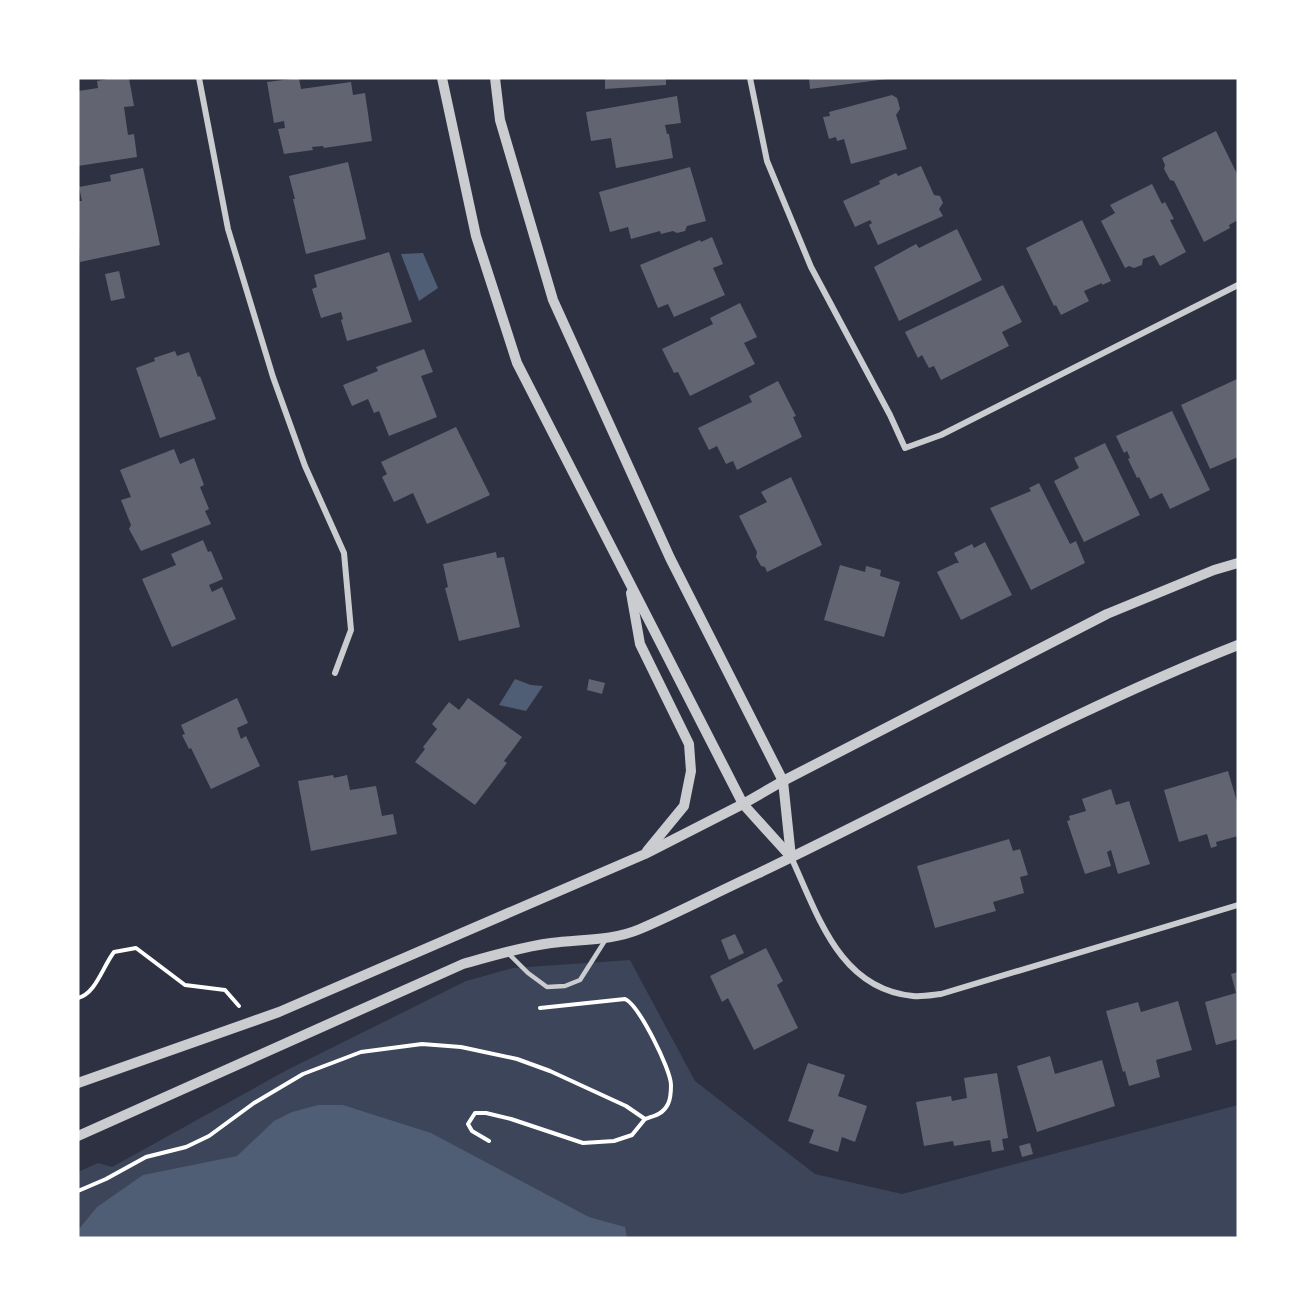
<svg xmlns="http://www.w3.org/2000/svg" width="1316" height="1316" font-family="'Open Sans',sans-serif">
<rect width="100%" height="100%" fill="#2d3142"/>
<polygon fill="#3c4559" points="630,960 695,1081 815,1174 902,1194 1238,1105 1238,1238 78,1238 78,1172 98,1163 112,1167 287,1070 466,981 513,968"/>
<g fill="#4f5d75">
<polygon points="423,253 438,288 419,301 401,254"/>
<polygon points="515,679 531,685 543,686 526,711 499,705"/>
<polygon points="318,1105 343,1105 431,1133 589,1217 625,1227 627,1238 78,1238 79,1229 97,1207 143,1175 237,1156 274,1121 292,1112"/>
</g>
<g fill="#626471">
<polygon points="113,78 129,78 134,106 124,107 128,135 134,134 137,157 78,166 78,91 98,88 97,81"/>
<polygon points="299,78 301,89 351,82 353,95 365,93 372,141 324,148 323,146 312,147 313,150 284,154 278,129 285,128 284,121 274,123 267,82"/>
<polygon points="605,78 666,78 666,85 605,89"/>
<polygon points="809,78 887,78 887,79 810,89"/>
<polygon points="892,95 897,98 898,101 900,109 896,115 907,149 851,164 844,139 837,141 836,137 829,139 823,117 830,116 829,112"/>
<polygon points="677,96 681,123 665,125 667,134 669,134 673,158 616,168 611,138 591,141 586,112"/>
<polygon points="1216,131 1238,176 1238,220 1229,225 1230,228 1204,242 1174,181 1170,180 1164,169 1165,165 1162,158"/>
<polygon points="348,162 366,239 306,254 293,199 295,199 289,176"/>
<polygon points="921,166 934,195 940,196 943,203 939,209 943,216 878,245 869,225 872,223 870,220 855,227 843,201 880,184 879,181 896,173 898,176"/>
<polygon points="690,167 706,221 687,226 685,231 677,233 673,231 661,234 660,231 631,239 628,227 610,232 599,192"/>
<polygon points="143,168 160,245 80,262 78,201 82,201 79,187 111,181 110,175"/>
<polygon points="1152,184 1162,204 1165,202 1174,219 1170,220 1186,252 1160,266 1154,255 1143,259 1142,265 1134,268 1129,266 1125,268 1101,221 1115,213 1110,205"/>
<polygon points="1082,220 1111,281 1102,285 1102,283 1084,291 1089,301 1061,315 1056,305 1054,306 1026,248"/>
<polygon points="957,229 982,280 899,321 874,267 916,244 919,248"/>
<polygon points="712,237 723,264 713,268 725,295 674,317 668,304 658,308 640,265 700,240 701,242"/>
<polygon points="389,252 412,322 347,341 341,320 343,319 341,312 321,318 312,289 317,287 314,275"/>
<polygon points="119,271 125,298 111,301 105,274"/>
<polygon points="1003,285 1022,322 1002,332 1009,346 941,380 934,366 929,368 922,355 918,358 905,332"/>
<polygon points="740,303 757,337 744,343 755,364 690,396 678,372 674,373 662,349 713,324 710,318"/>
<polygon points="424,349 433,372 421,376 437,417 389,436 379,411 374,413 368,399 352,406 343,385 378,371 376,367"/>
<polygon points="175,351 177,356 189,352 198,377 200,376 216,419 160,438 136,368 155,361 154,358"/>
<polygon points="1237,379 1238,457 1210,469 1181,405"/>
<polygon points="778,381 796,416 793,417 802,437 737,470 733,461 726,464 717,446 709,450 698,428 752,402 749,396"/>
<polygon points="1172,411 1210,490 1170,509 1162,493 1150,499 1139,477 1137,478 1128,459 1130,458 1127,451 1124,453 1116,436"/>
<polygon points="456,427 490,495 427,524 413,493 394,502 382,477 387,474 381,462"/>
<polygon points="1105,443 1140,515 1084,542 1054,481 1079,468 1074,458"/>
<polygon points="174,449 180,464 194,458 204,485 200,487 209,509 205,511 211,524 141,551 129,529 131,525 121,500 131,497 120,470"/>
<polygon points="791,477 822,545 767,572 765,567 761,566 756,557 757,552 739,516 767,502 761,492"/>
<polygon points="1039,483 1070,544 1076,541 1085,563 1031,590 990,508 1031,491 1029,488"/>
<polygon points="203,540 208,552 211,551 223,579 209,585 212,592 222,587 236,619 172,647 142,579 176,565 171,554"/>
<polygon points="985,542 1012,595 961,620 937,572 956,563 959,563 954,553 972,544 974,548"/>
<polygon points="496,552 497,558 504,557 520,627 459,641 445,588 448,587 443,564"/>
<polygon points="840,565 865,572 866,566 881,570 880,576 900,582 884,637 824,620"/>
<polygon points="589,679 605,683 602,694 587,690"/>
<polygon points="237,698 248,723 237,728 241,739 246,736 260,766 211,789 191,748 189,749 182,735 185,734 181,725"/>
<polygon points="468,698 522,737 504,761 507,763 475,805 415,762 425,749 423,747 437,729 432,724 449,702 459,710"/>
<polygon points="1228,771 1238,805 1238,836 1216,842 1217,846 1211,848 1207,834 1179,842 1164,790"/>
<polygon points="333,775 334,778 347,775 350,790 376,786 382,816 393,814 397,834 311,851 298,781"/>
<polygon points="1111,789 1116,805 1129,801 1150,864 1118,874 1111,850 1107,852 1111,866 1085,874 1067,821 1070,820 1069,816 1086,811 1082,799"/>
<polygon points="1009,839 1013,851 1020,849 1028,875 1020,877 1024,893 993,902 996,911 935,928 917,866"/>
<polygon points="735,934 744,953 729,960 721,940"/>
<polygon points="766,948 783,981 777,985 798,1028 754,1050 728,998 722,1002 710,976"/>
<polygon points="1238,972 1238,1039 1216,1045 1205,1002 1236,993 1231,974"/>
<polygon points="1178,1001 1192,1050 1156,1060 1160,1077 1129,1086 1125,1071 1123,1072 1106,1011 1138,1002 1141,1012"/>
<polygon points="1050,1056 1055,1074 1102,1060 1115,1106 1037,1132 1017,1066"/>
<polygon points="808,1063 845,1075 838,1096 867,1106 855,1142 842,1137 838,1152 809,1143 814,1130 788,1121"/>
<polygon points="997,1073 1008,1138 1002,1139 1004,1150 992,1152 990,1140 954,1146 953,1141 924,1146 916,1102 951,1096 952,1101 967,1098 964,1078"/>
<polygon points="1030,1143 1033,1154 1022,1157 1019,1146"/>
</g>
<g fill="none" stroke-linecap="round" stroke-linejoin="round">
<g stroke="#fff" stroke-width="4">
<path d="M78,998c18,-5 24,-30 36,-46l22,-4 49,37 40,5 14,16"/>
<polyline points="489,1141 472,1131 468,1124 475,1113 486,1113 511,1119 583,1143 614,1141 632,1135 645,1119"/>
<path d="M78,1191l28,-12 40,-22 40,-10 23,-11 45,-33 49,-29 58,-22 61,-8 39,3 56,12 33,12 76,35 19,13c10,-3 18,-5 23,-15 2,-4 3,-14 3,-19 0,-15 -32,-80 -46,-86l-85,9"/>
</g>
<polyline stroke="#caccd0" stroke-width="4.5" points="509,954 528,973 547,987 565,986 580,980 606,939"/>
<g stroke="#caccd0" stroke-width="6">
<polyline points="199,78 228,229 273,377 305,466 344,553 351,630 335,673"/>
<polyline points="750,78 767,161 811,267 890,415 905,448 941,435 1238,285"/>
<path d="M791,857c27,58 48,132 122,139 9,1 19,-1 28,-2l297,-89"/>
</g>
<g stroke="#caccd0" stroke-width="10">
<polyline points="442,78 476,236 517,363 743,804 791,857"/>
<polyline points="495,78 500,120 553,300 670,558 783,781 791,857"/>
<polyline points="631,593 640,644 689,744 691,771 684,806 647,851"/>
<polyline points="78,1083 279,1012 645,854 743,804 783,781 1107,614 1214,570 1238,563"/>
<path d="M78,1136l385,-172c28,-8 58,-17 88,-21 30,-4 61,-2 89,-14 40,-17 79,-38 119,-56 159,-76 314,-163 479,-228"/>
</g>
</g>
<rect width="1316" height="1316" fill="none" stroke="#ffffff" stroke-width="159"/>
</svg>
